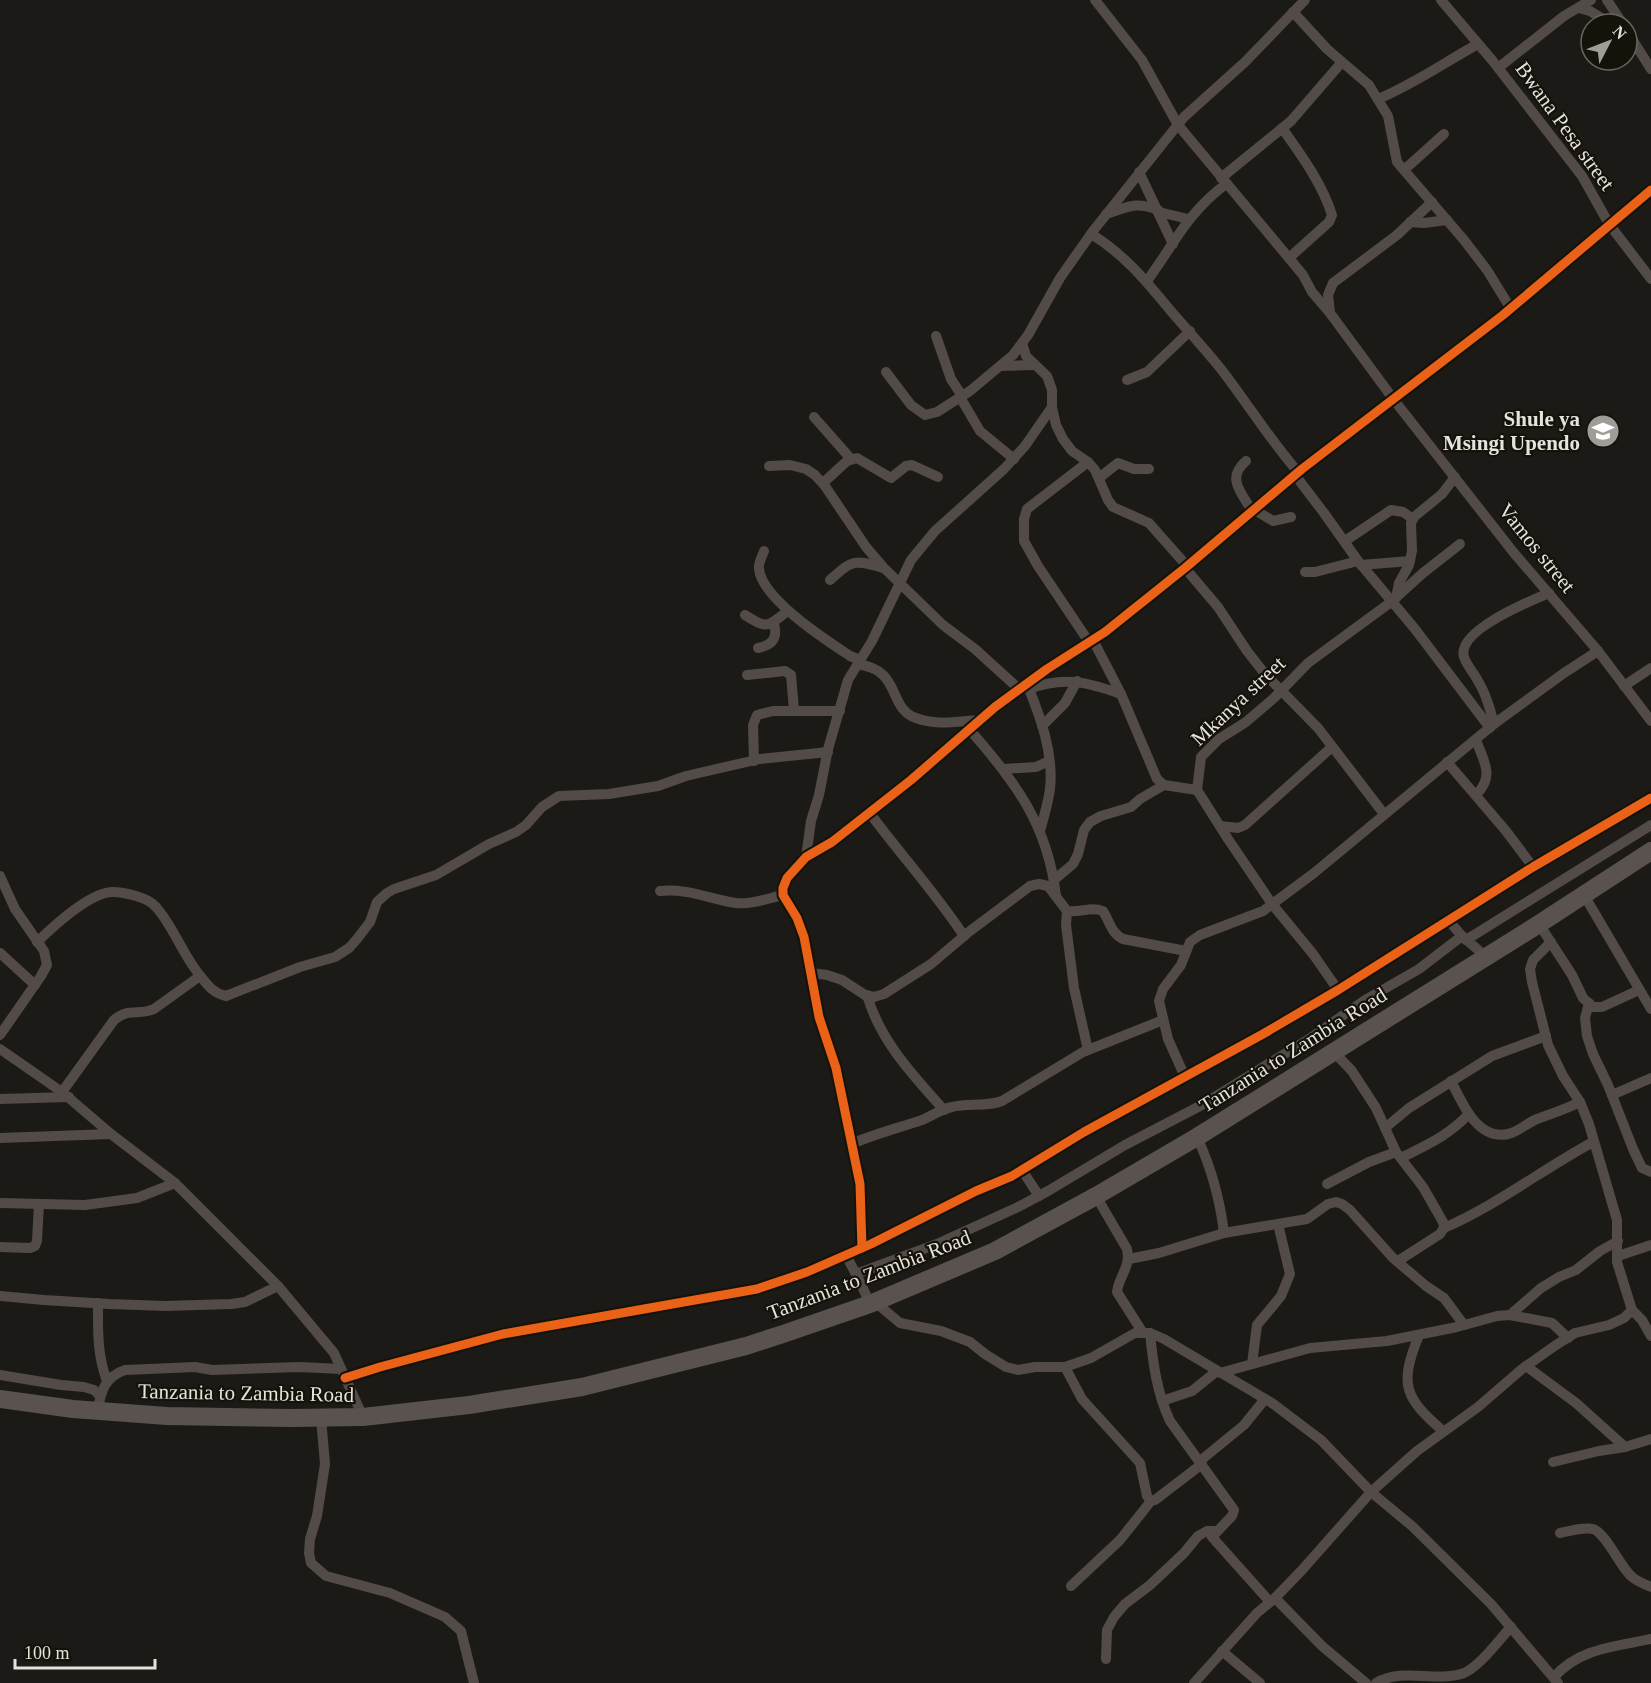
<svg xmlns="http://www.w3.org/2000/svg" width="1651" height="1683" font-family="Georgia,serif">
<rect width="100%" height="100%" fill="#1c1a16"/>
<g fill="none" stroke-linecap="round" stroke-linejoin="round">
<g stroke="#524b48" stroke-width="10">
<polyline points="1095,0 1142,60 1178,125 1303,275 1312,292 1330,313 1394,400 1514,553 1598,651 1651,721"/>
<polyline points="1441,0 1492,60 1582,176 1609,224 1651,279"/>
<polyline points="1607,0 1623,24"/>
<polyline points="1578,8 1590,11 1611,24"/>
<polyline points="1293,12 1327,49 1369,85 1388,116 1397,162 1464,240 1487,270 1511,309"/>
<polyline points="1627,31 1651,69"/>
<polyline points="1498,68 1564,16 1591,0"/>
<path d="M1378,99c36,-15 67,-37 100,-55"/>
<path d="M1282,128c19,27 40,55 50,87l-3,7 -40,36"/>
<polyline points="1404,170 1444,134"/>
<polyline points="1139,172 1173,244"/>
<polyline points="1221,178 1291,121 1342,62"/>
<polyline points="1159,212 1188,219"/>
<path d="M1106,214c22,-7 30,-13 52,-4"/>
<polyline points="1410,222 1424,223 1447,220"/>
<path d="M1091,234c32,19 55,47 79,76 18,21 37,41 54,63 25,33 47,68 74,99"/>
<path d="M1147,281c27,-37 41,-69 79,-97"/>
<polyline points="1330,313 1328,295 1333,283 1397,235 1432,202"/>
<polyline points="936,336 951,379 962,396"/>
<polyline points="1022,343 1026,356 1047,376 1052,390 1052,407 1056,425 1063,439 1072,451 1088,462 1095,470 1108,500 1113,507 1149,523 1187,566"/>
<polyline points="1001,366 1033,365"/>
<polyline points="886,372 911,405 925,415 937,412 970,391 1013,355 1028,335 1060,278 1093,231 1184,117 1245,62 1305,0"/>
<polyline points="1127,380 1147,372 1190,331"/>
<polyline points="960,397 980,431 1014,459"/>
<polyline points="814,417 851,459"/>
<path d="M1246,461c-20,17 -5,31 6,50"/>
<polyline points="1088,462 1027,509 1024,519 1024,541 1038,566 1089,642"/>
<polyline points="769,466 790,465 806,469 815,475 825,486 866,547 884,568 943,625 975,649 1019,689"/>
<polyline points="1295,475 1324,513 1358,561 1415,629 1490,728"/>
<polyline points="1099,478 1118,463 1134,469 1149,469"/>
<polyline points="823,483 847,461 857,458 891,478 906,466 912,465 938,477"/>
<polyline points="1253,509 1273,521 1291,517"/>
<polyline points="1345,541 1391,510 1403,512 1413,519"/>
<path d="M764,551c-2,6 -6,12 -5,18 3,30 67,71 91,87l10,4"/>
<polyline points="1361,565 1410,561"/>
<polyline points="1185,568 1218,607 1247,651 1265,674 1318,728 1384,814"/>
<polyline points="1305,572 1315,572 1358,561"/>
<path d="M830,580c22,-20 24,-21 53,-12"/>
<polyline points="1396,598 1399,583 1409,565 1412,551 1411,523 1414,517 1442,494 1455,477"/>
<path d="M745,615c24,16 23,10 43,-4"/>
<polyline points="1093,640 1121,694 1157,779 1164,785 1197,790"/>
<path d="M758,648c14,-3 20,-9 16,-24"/>
<path d="M858,664c9,2 18,4 25,11 14,13 12,36 33,43 21,8 42,3 64,2"/>
<polyline points="747,675 785,671 791,675 794,710"/>
<path d="M1027,684c13,32 27,69 23,105 -2,14 -6,28 -10,42"/>
<polyline points="1624,686 1651,668"/>
<path d="M1029,689c35,-13 58,-7 92,5"/>
<path d="M1494,724c-4,-15 -8,-30 -16,-43 -4,-8 -11,-15 -14,-24 -8,-26 66,-56 85,-64"/>
<polyline points="1042,726 1065,703 1077,681"/>
<path d="M969,729c46,52 79,96 87,167"/>
<polyline points="754,761 753,725 757,715 773,711 840,711"/>
<polyline points="1447,762 1506,831 1533,867"/>
<polyline points="1003,769 1036,767 1049,761"/>
<path d="M1476,795c19,-19 8,-33 0,-55"/>
<path d="M869,812c31,42 66,80 95,124"/>
<polyline points="1220,826 1238,828 1245,825 1332,747"/>
<polyline points="806,857 811,821 819,795 828,749 848,680 872,641 911,560 935,531 1004,469 1025,446 1052,407"/>
<polyline points="0,876 15,909 44,951 47,965 41,976 0,1035"/>
<polyline points="1054,880 1073,864 1078,854 1084,830 1090,822 1101,816 1131,807 1140,799 1164,785"/>
<path d="M660,891c27,-3 50,8 76,12 15,2 33,-5 47,-8"/>
<polyline points="1584,895 1651,1009"/>
<polyline points="1067,911 1066,925 1074,988 1088,1050"/>
<polyline points="1449,921 1461,935 1485,956"/>
<polyline points="1539,924 1572,975 1583,998 1593,1007 1602,1007 1639,990"/>
<polyline points="1466,940 1651,825"/>
<path d="M37,942c17,-16 53,-50 76,-50 8,0 16,2 23,4 7,2 15,5 20,11 17,19 26,46 42,66 9,11 14,20 28,23l74,-29 35,-10 14,-9 8,-9 13,-17 7,-20 10,-9 7,-4 42,-14 53,-31 27,-12 10,-7 16,-18 17,-11 50,-2 49,-8 28,-10 74,-17 68,-7"/>
<polyline points="0,953 35,985"/>
<path d="M811,973l16,2 15,5 23,15 9,2 10,-3 47,-30 39,-33 60,-45 9,-2 9,2 19,25c13,2 24,-5 36,0 7,11 8,22 20,28l63,12"/>
<polyline points="1338,990 1313,954 1272,904 1228,839 1197,790 1201,757 1219,739 1246,722 1274,698 1308,663 1391,602 1423,573 1460,544"/>
<path d="M867,995c13,46 46,80 77,115"/>
<polyline points="1589,1003 1585,1018 1587,1036 1593,1054 1608,1085 1633,1149 1642,1168 1651,1172"/>
<polyline points="0,1049 62,1092 111,1134 175,1183 278,1286 334,1353 363,1417"/>
<polyline points="1333,1051 1352,1071 1376,1108 1396,1152 1423,1187 1443,1222 1444,1228 1440,1234 1398,1261"/>
<polyline points="1185,1077 1168,1039 1159,1001 1163,989 1181,965 1190,942 1200,935 1263,911 1314,873 1494,724 1564,673 1598,651"/>
<path d="M1451,1081c11,21 26,60 57,53 10,-2 19,-11 29,-15 14,-5 29,-10 43,-17"/>
<path d="M62,1092l52,-72c15,-13 25,-4 40,-11l46,-33"/>
<polyline points="1612,1095 1651,1078"/>
<polyline points="0,1099 69,1097"/>
<polyline points="1385,1128 1409,1108 1492,1056 1546,1036"/>
<path d="M1197,1137c14,30 23,63 27,96"/>
<polyline points="0,1138 111,1134"/>
<path d="M851,1144c24,-10 47,-16 71,-24 10,-4 19,-11 30,-13 16,-4 35,0 50,-6l81,-49 80,-32"/>
<path d="M1401,1158c27,-14 45,-21 67,-43"/>
<polyline points="1022,1170 1039,1196"/>
<polyline points="1327,1184 1369,1162 1396,1152"/>
<path d="M1096,1196l31,53c4,19 -8,26 -10,43l26,41"/>
<polyline points="0,1203 85,1205 137,1198 175,1183"/>
<path d="M1444,1228c53,-23 99,-59 149,-86"/>
<polyline points="0,1247 30,1248 35,1246 37,1241 39,1204"/>
<polyline points="862,1248 860,1184 836,1068 819,1017 804,937 797,918 783,895 783,888 787,878 806,857 832,842 911,780 995,707 1047,669 1105,632 1185,568 1302,469 1503,315 1651,190"/>
<polyline points="846,1255 862,1286 870,1304"/>
<polyline points="1618,1256 1651,1245"/>
<polyline points="1129,1259 1159,1253 1224,1233 1307,1219 1328,1204 1336,1202 1342,1204 1350,1210 1393,1258 1426,1286 1444,1298 1464,1325"/>
<polyline points="856,1274 937,1244 1018,1207 1048,1191 1125,1145 1200,1106 1309,1039 1365,1000 1419,969 1462,936"/>
<polyline points="0,1296 44,1300 109,1304 166,1306 231,1304 245,1302 278,1286"/>
<polyline points="875,1302 900,1323 941,1331 970,1342 985,1354 1006,1367 1018,1370 1035,1367 1065,1367 1091,1358 1135,1333 1150,1333 1164,1339 1272,1403 1321,1440 1371,1492 1412,1526 1491,1604 1558,1683"/>
<path d="M98,1303c0,27 -1,52 9,78"/>
<polyline points="1632,1310 1642,1320 1651,1336"/>
<polyline points="1510,1315 1541,1288 1559,1277 1576,1270 1600,1251 1618,1241"/>
<path d="M1150,1333c3,31 7,60 20,88l64,89 -2,6 -20,21 58,65"/>
<path d="M1419,1335c-20,50 -15,62 24,96"/>
<polyline points="1252,1364 1257,1325 1281,1296 1290,1274 1278,1224"/>
<polyline points="1526,1366 1576,1403 1625,1447"/>
<polyline points="1065,1367 1082,1399 1140,1463 1147,1496 1151,1501 1155,1500 1202,1464"/>
<polyline points="1220,1373 1310,1348 1387,1341 1457,1327 1497,1316 1510,1315 1552,1323 1568,1338"/>
<polyline points="0,1375 61,1385 84,1387 94,1390 100,1396"/>
<polyline points="345,1378 380,1367 503,1334 757,1289 807,1272 871,1244 976,1191 1012,1176 1084,1132 1263,1034 1338,990 1533,867 1651,798"/>
<polyline points="1162,1401 1192,1391 1217,1371"/>
<path d="M97,1412c4,-20 7,-35 28,-42l70,-3 17,3 88,-3 41,2"/>
<polyline points="321,1418 325,1464 317,1516 310,1539 309,1553 311,1563 326,1576 390,1593 445,1617 461,1631 474,1683"/>
<polyline points="1200,1461 1244,1425 1265,1399"/>
<polyline points="1553,1462 1599,1451 1625,1447 1651,1439"/>
<path d="M1560,1533c10,-2 23,-6 33,-4 13,4 26,36 38,47 5,5 13,8 20,11"/>
<polyline points="1071,1586 1120,1540 1151,1501"/>
<polyline points="1275,1598 1322,1646 1366,1683"/>
<polyline points="1222,1651 1260,1683"/>
<polyline points="1106,1659 1107,1630 1114,1617 1125,1604 1150,1585 1184,1553 1198,1536 1207,1531 1216,1531"/>
<path d="M1554,1677c26,-29 60,-30 97,-38"/>
<polyline points="1194,1683 1257,1613 1275,1598 1302,1570 1371,1492 1417,1451 1478,1407 1522,1369 1556,1345 1575,1333 1609,1325 1624,1318 1632,1310 1617,1262 1617,1220 1589,1124 1580,1102 1563,1076 1548,1045 1532,982 1530,969 1533,960 1551,942"/>
<path d="M1376,1683c27,-16 60,0 88,-10 16,-7 34,-32 47,-46"/>
</g>
<polyline stroke="#5a524f" stroke-width="18" points="0,1399 73,1409 167,1416 291,1418 363,1417 469,1405 582,1387 746,1346 783,1334 870,1304 995,1251 1096,1196 1197,1137 1539,924 1651,851"/>
<g stroke="#15120a" stroke-width="13">
<g id="cycleway">
<polyline points="862,1248 860,1184 836,1068 819,1017 804,937 797,918 783,895 783,888 787,878 806,857 832,842 911,780 995,707 1047,669 1105,632 1185,568 1302,469 1503,315 1651,190"/>
<polyline points="345,1378 380,1367 503,1334 757,1289 807,1272 871,1244 976,1191 1012,1176 1084,1132 1263,1034 1338,990 1533,867 1651,798"/>
</g>
</g>
<use href="#cycleway" stroke="#ea6118" stroke-width="9"/>
</g>
<defs>
<g id="school-disc" transform="scale(1.725)"><circle r="9.5" fill="#9f9d98" stroke="#15120a"/><path d="M0-5L7-2L0 1L-7-2ZM-4 1L0 2.5L4 1V4Q0 6-4 4Z" fill="#fff"/></g>
</defs>
<g fill-rule="evenodd">
<use href="#school-disc" x="1603" y="431"/>
</g>
<g text-anchor="middle" dominant-baseline="central" stroke-width="4.5" stroke-linejoin="round" paint-order="stroke">
<g font-size="21" fill="#e6e3de" stroke="#15120a">
<text transform="translate(1565 126) rotate(54)">Bwana Pesa street</text>
<text transform="translate(1537 548) rotate(51)">Vamos street</text>
<text transform="translate(1238 701) rotate(-43)">Mkanya street</text>
<text transform="translate(1293 1050) rotate(-32)">Tanzania to Zambia Road</text>
<text transform="translate(869 1275) rotate(-21)">Tanzania to Zambia Road</text>
<text transform="translate(246 1393) rotate(1)">Tanzania to Zambia Road</text>
</g>
<g font-size="21" font-weight="bold" fill="#e6e3de" stroke="#15120a" text-anchor="end">
<text x="1580" y="419">Shule ya<tspan x="1580" dy="24">Msingi Upendo</tspan></text>
</g>
</g>
<g transform="translate(1609 42) rotate(48)"><circle r="28" fill="#15120a" stroke="#69665f" stroke-width="1.5"/>
<path d="M0-4.5L10 22L0 15L-10 22Z" fill="#9f9d98"/>
<text y="-9" font-size="16" font-weight="bold" text-anchor="middle" fill="#e6e3de">N</text>
</g>
<path d="M15 1659v9h140v-9" fill="none" stroke="#e6e3de" stroke-width="3"/>
<text x="24" y="1659" font-size="18" fill="#e6e3de" stroke="#15120a" stroke-width="4.5" paint-order="stroke">100 m</text>
</svg>
